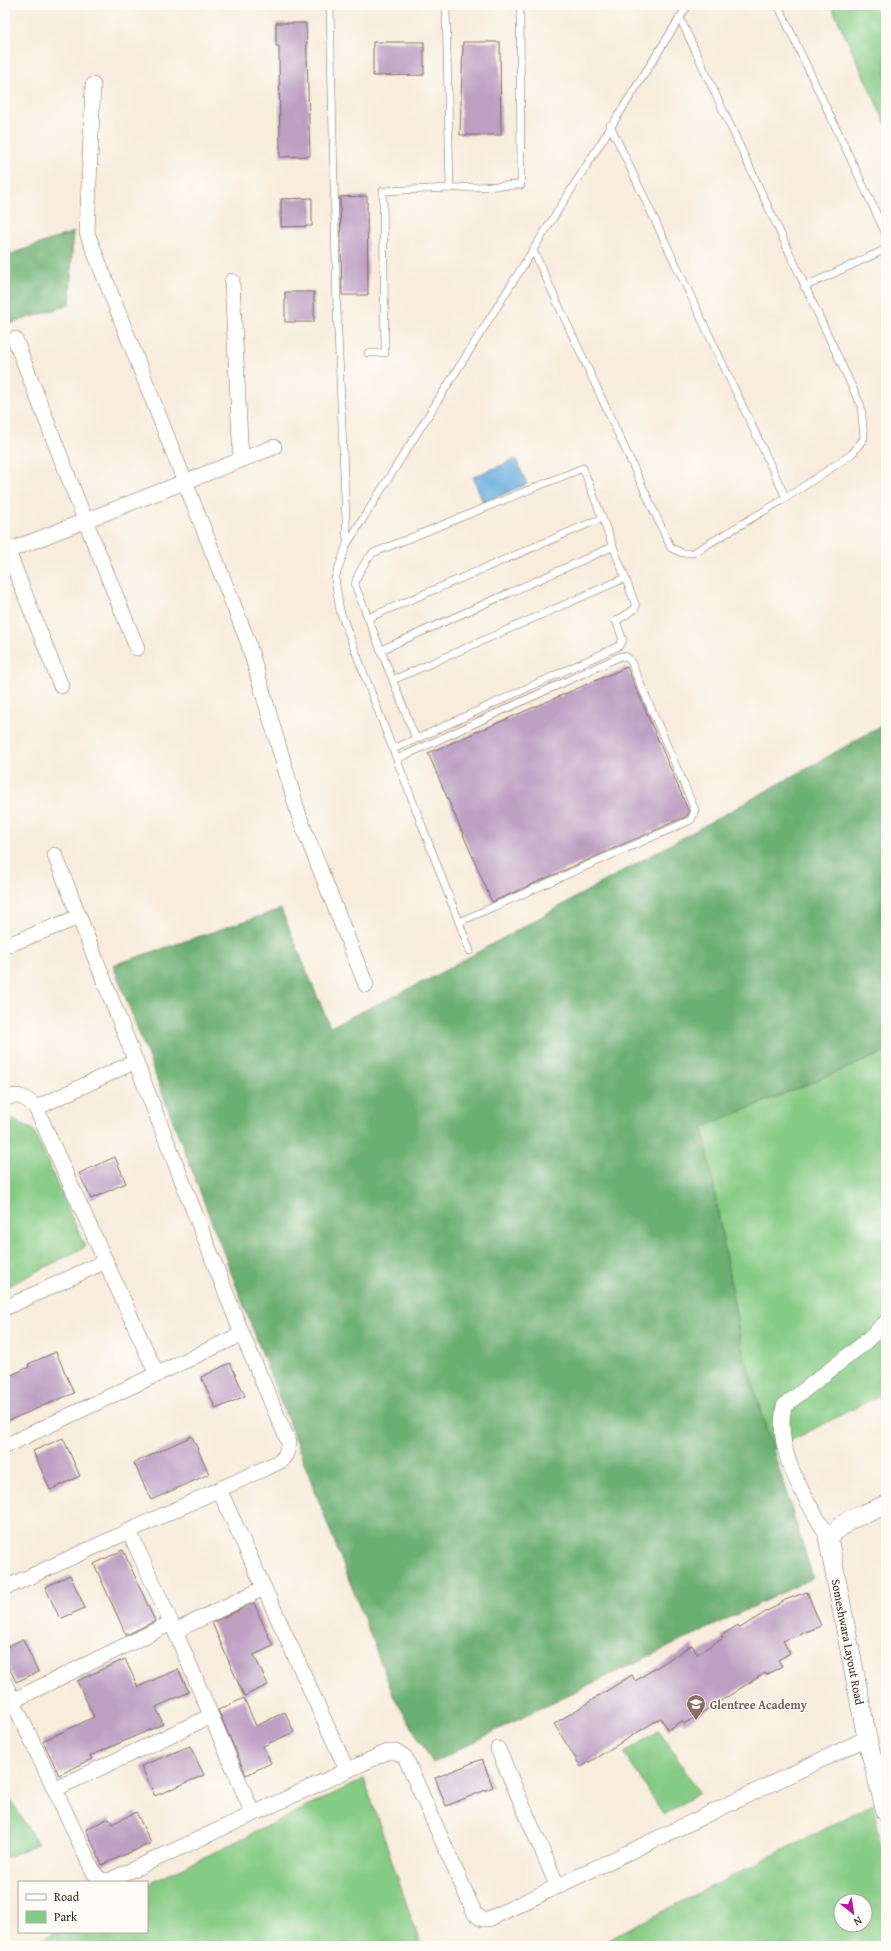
<svg xmlns="http://www.w3.org/2000/svg" width="891" height="1951" font-family="'Gentium Book Plus',serif">
<rect width="100%" height="100%" fill="#fdfcf7"/>
<filter id="ink" filterUnits="userSpaceOnUse"><feTurbulence type="fractalNoise" baseFrequency=".025" numOctaves="2"/><feDisplacementMap in="SourceGraphic" scale="8" xChannelSelector="R" yChannelSelector="G"/><feConvolveMatrix kernelMatrix="1 2 1 2 8 2 1 2 1" color-interpolation-filters="sRGB"/></filter>
<filter id="wash" filterUnits="userSpaceOnUse"><feTurbulence type="fractalNoise" baseFrequency=".012" numOctaves="4" result="noise"/><feDisplacementMap in="SourceGraphic" scale="16" xChannelSelector="R" yChannelSelector="G"/><feGaussianBlur stdDeviation="0.9" result="paint"/><feColorMatrix in="noise" values="0 0 0 0 0 0 0 0 0 0 0 0 0 0 0 0 0 1.4 0 .05"/><feComposite in="paint" operator="in"/></filter>
<g filter="url(#wash)">
<rect width="100%" height="100%" fill="#f8ecdc"/>
<g fill="#86cb85" stroke="#607a52" fill-rule="evenodd">
<polygon points="831,5 886,5 886,125"/>
<polygon points="886,1052 886,1392 773,1450 742,1349 703,1127"/>
<polygon points="5,1116 33,1130 85,1247 5,1288"/>
<polygon points="659,1730 699,1792 664,1815 624,1753"/>
<polygon points="364,1779 421,1946 30,1946 56,1932 147,1932 147,1885"/>
<polygon points="5,1791 38,1844 5,1858"/>
<path d="M873,1804l13,64v78h-291zM841,1901h24v24h-24z"/>
</g>
<g fill="#6caf72" stroke="#546c48">
<polygon points="73,232 70,305 5,325 5,256"/>
<polygon points="886,723 886,1052 703,1127 742,1349 813,1578 532,1712 433,1763 394,1697 113,965 281,909 330,1027 433,977 820,761"/>
</g>
<polygon fill="#64aada" stroke="#506a7c" points="516,459 527,484 483,503 473,477"/>
<g id="blocks">
<g fill="#bd9fc2">
<polygon points="276,23 306,23 310,156 280,157 279,46 276,46"/>
<polygon points="373,42 424,42 424,75 373,76"/>
<polygon points="463,42 500,42 501,135 460,135"/>
<polygon points="367,196 368,295 342,295 340,197"/>
<polygon points="312,198 312,226 281,227 281,199"/>
<rect x="285" y="292" width="29" height="30"/>
<polygon points="627,667 689,812 687,816 492,902 428,753"/>
<polygon points="115,1157 126,1183 91,1199 79,1173"/>
<polygon points="56,1352 74,1393 5,1422 5,1378 29,1367 28,1364"/>
<polygon points="230,1363 245,1396 216,1409 201,1377"/>
<polygon points="192,1436 209,1474 151,1500 134,1463"/>
<polygon points="63,1438 80,1476 50,1490 33,1451"/>
<polygon points="123,1550 155,1621 126,1635 94,1564"/>
<polygon points="70,1575 85,1608 60,1619 45,1587"/>
<polygon points="807,1592 821,1626 783,1641 790,1653 778,1660 782,1666 766,1675 765,1673 684,1724 682,1721 668,1730 661,1718 581,1767 554,1724 632,1675 635,1681 692,1645 697,1654 723,1638 721,1636 738,1625 740,1628 785,1600"/>
<polygon points="254,1603 273,1646 254,1655 268,1685 244,1696 212,1623"/>
<polygon points="23,1639 38,1672 16,1682 5,1659 5,1648"/>
<polygon points="125,1659 138,1687 178,1669 189,1692 156,1707 163,1724 90,1756 92,1759 59,1775 43,1741 94,1717 77,1681"/>
<polygon points="244,1698 256,1726 285,1712 294,1732 263,1746 271,1763 246,1775 218,1710"/>
<polygon points="190,1746 204,1775 155,1796 141,1766"/>
<polygon points="482,1759 493,1787 446,1806 435,1778"/>
<polygon points="136,1812 151,1843 102,1865 86,1829 109,1818 112,1824"/>
</g>
</g>
</g>
<g filter="url(#ink)">
<use href="#blocks" fill-opacity="0" stroke="#7d6e60" stroke-width="1"/>
<g fill="none" stroke-linecap="round" stroke-linejoin="round">
<g stroke="#7d6e60" stroke-width="8">
<g id="service">
<polyline points="330,5 337,309 347,544"/>
<polyline points="430,5 452,5"/>
<polyline points="778,5 886,234"/>
<polyline points="446,6 450,188"/>
<polyline points="610,125 786,498"/>
<polyline points="533,250 671,548 682,553 693,553 786,498 852,454 864,438 861,406 680,18"/>
<polyline points="804,287 886,249"/>
<polyline points="368,353 385,353 383,191 521,185 520,5"/>
<polyline points="368,618 602,518"/>
<polyline points="381,650 612,547"/>
<polyline points="393,680 625,578"/>
<path d="M393,749l23,-10 203,-93 4,-6 -7,-19 19,-12 1,-3 -53,-138 -210,85c-8,8 -16,21 -18,32l61,154"/>
<polyline points="397,759 621,656 627,657 631,662 695,810 691,820 459,922"/>
<polyline points="470,951 340,611 335,578 347,544 688,5"/>
</g>
</g>
<g stroke="#7d6e60" stroke-width="16">
<g id="minor">
<polyline points="93,85 87,233 248,642 300,819 366,985"/>
<polyline points="232,281 241,460"/>
<polyline points="15,339 85,520 137,648"/>
<polyline points="5,544 61,686"/>
<polyline points="5,552 274,447"/>
<polyline points="5,946 79,917"/>
<path d="M5,1098c14,-5 22,0 31,10l121,267"/>
<polyline points="36,1108 136,1061"/>
<polyline points="5,1308 106,1261"/>
<polyline points="5,1446 242,1334"/>
<polyline points="219,1489 347,1770"/>
<polyline points="129,1531 175,1631 253,1814"/>
<path d="M828,1537c-23,-41 -54,-83 -44,-131l79,-62 23,-22"/>
<polyline points="5,1588 281,1461 286,1454 289,1443 242,1334 55,855"/>
<polyline points="175,1631 264,1588"/>
<polyline points="5,1684 94,1873 101,1880 108,1881 387,1752 397,1752 405,1757 475,1914 482,1919 489,1919 867,1738"/>
<polyline points="12,1701 171,1623"/>
<polyline points="498,1749 557,1885"/>
<polyline points="55,1789 211,1716"/>
</g>
</g>
<g stroke="#7d6e60" stroke-width="20">
<polyline id="tertiary" points="886,1505 849,1520 828,1537 867,1738 886,1812"/>
</g>
<use href="#service" stroke="#fff" stroke-width="7"/>
<use href="#minor" stroke="#fff" stroke-width="15"/>
<use href="#tertiary" stroke="#fff" stroke-width="19"/>
</g>
</g>
<defs>
<g id="school-pin" transform="scale(1)"><path d="M0 17L-7.5 6A9.5 9.5 0 1 1 7.5 6Z" fill="#8d6e63" stroke="#fdfcf7"/><path d="M0-5L7-2L0 1L-7-2ZM-4 1L0 2.5L4 1V4Q0 6-4 4Z" fill="#fff"/></g>
</defs>
<g fill-rule="evenodd">
<use href="#school-pin" x="696" y="1704"/>
</g>
<g text-anchor="middle" dominant-baseline="central" stroke-width="3" stroke-linejoin="round" paint-order="stroke">
<g font-size="12" fill="#3b2a1e" stroke="#fdfcf7">
<text transform="translate(848 1642) rotate(79)">Someshwara Layout Road</text>
</g>
<g font-size="12" font-weight="bold" fill="#785e54" stroke="#fdfcf7" text-anchor="start">
<text x="710" y="1704">Glentree Academy</text>
</g>
</g>
<rect width="891" height="1951" fill="none" stroke="#fdfcf7" stroke-width="20"/>
<rect x="18" y="1881" width="130" height="52" fill="#fdfcf7" stroke="#afa8a0"/>
<rect x="26" y="1894" width="20" height="6" fill="#ffffff" stroke="#afa8a0"/>
<text x="54" y="1901" font-size="12" fill="#3b2a1e">Road</text>
<rect x="26" y="1911" width="20" height="12" fill="#86cb85" stroke="#afa8a0"/>
<text x="54" y="1921" font-size="12" fill="#3b2a1e">Park</text>
<g transform="translate(853 1913) rotate(150)"><circle r="19" fill="#fdfcf7" stroke="#afa8a0"/>
<path d="M0-3L7 15L0 10L-7 15Z" fill="#b5179e"/>
<text y="-6" font-size="11" font-weight="bold" text-anchor="middle" fill="#3b2a1e">N</text>
</g>
</svg>
